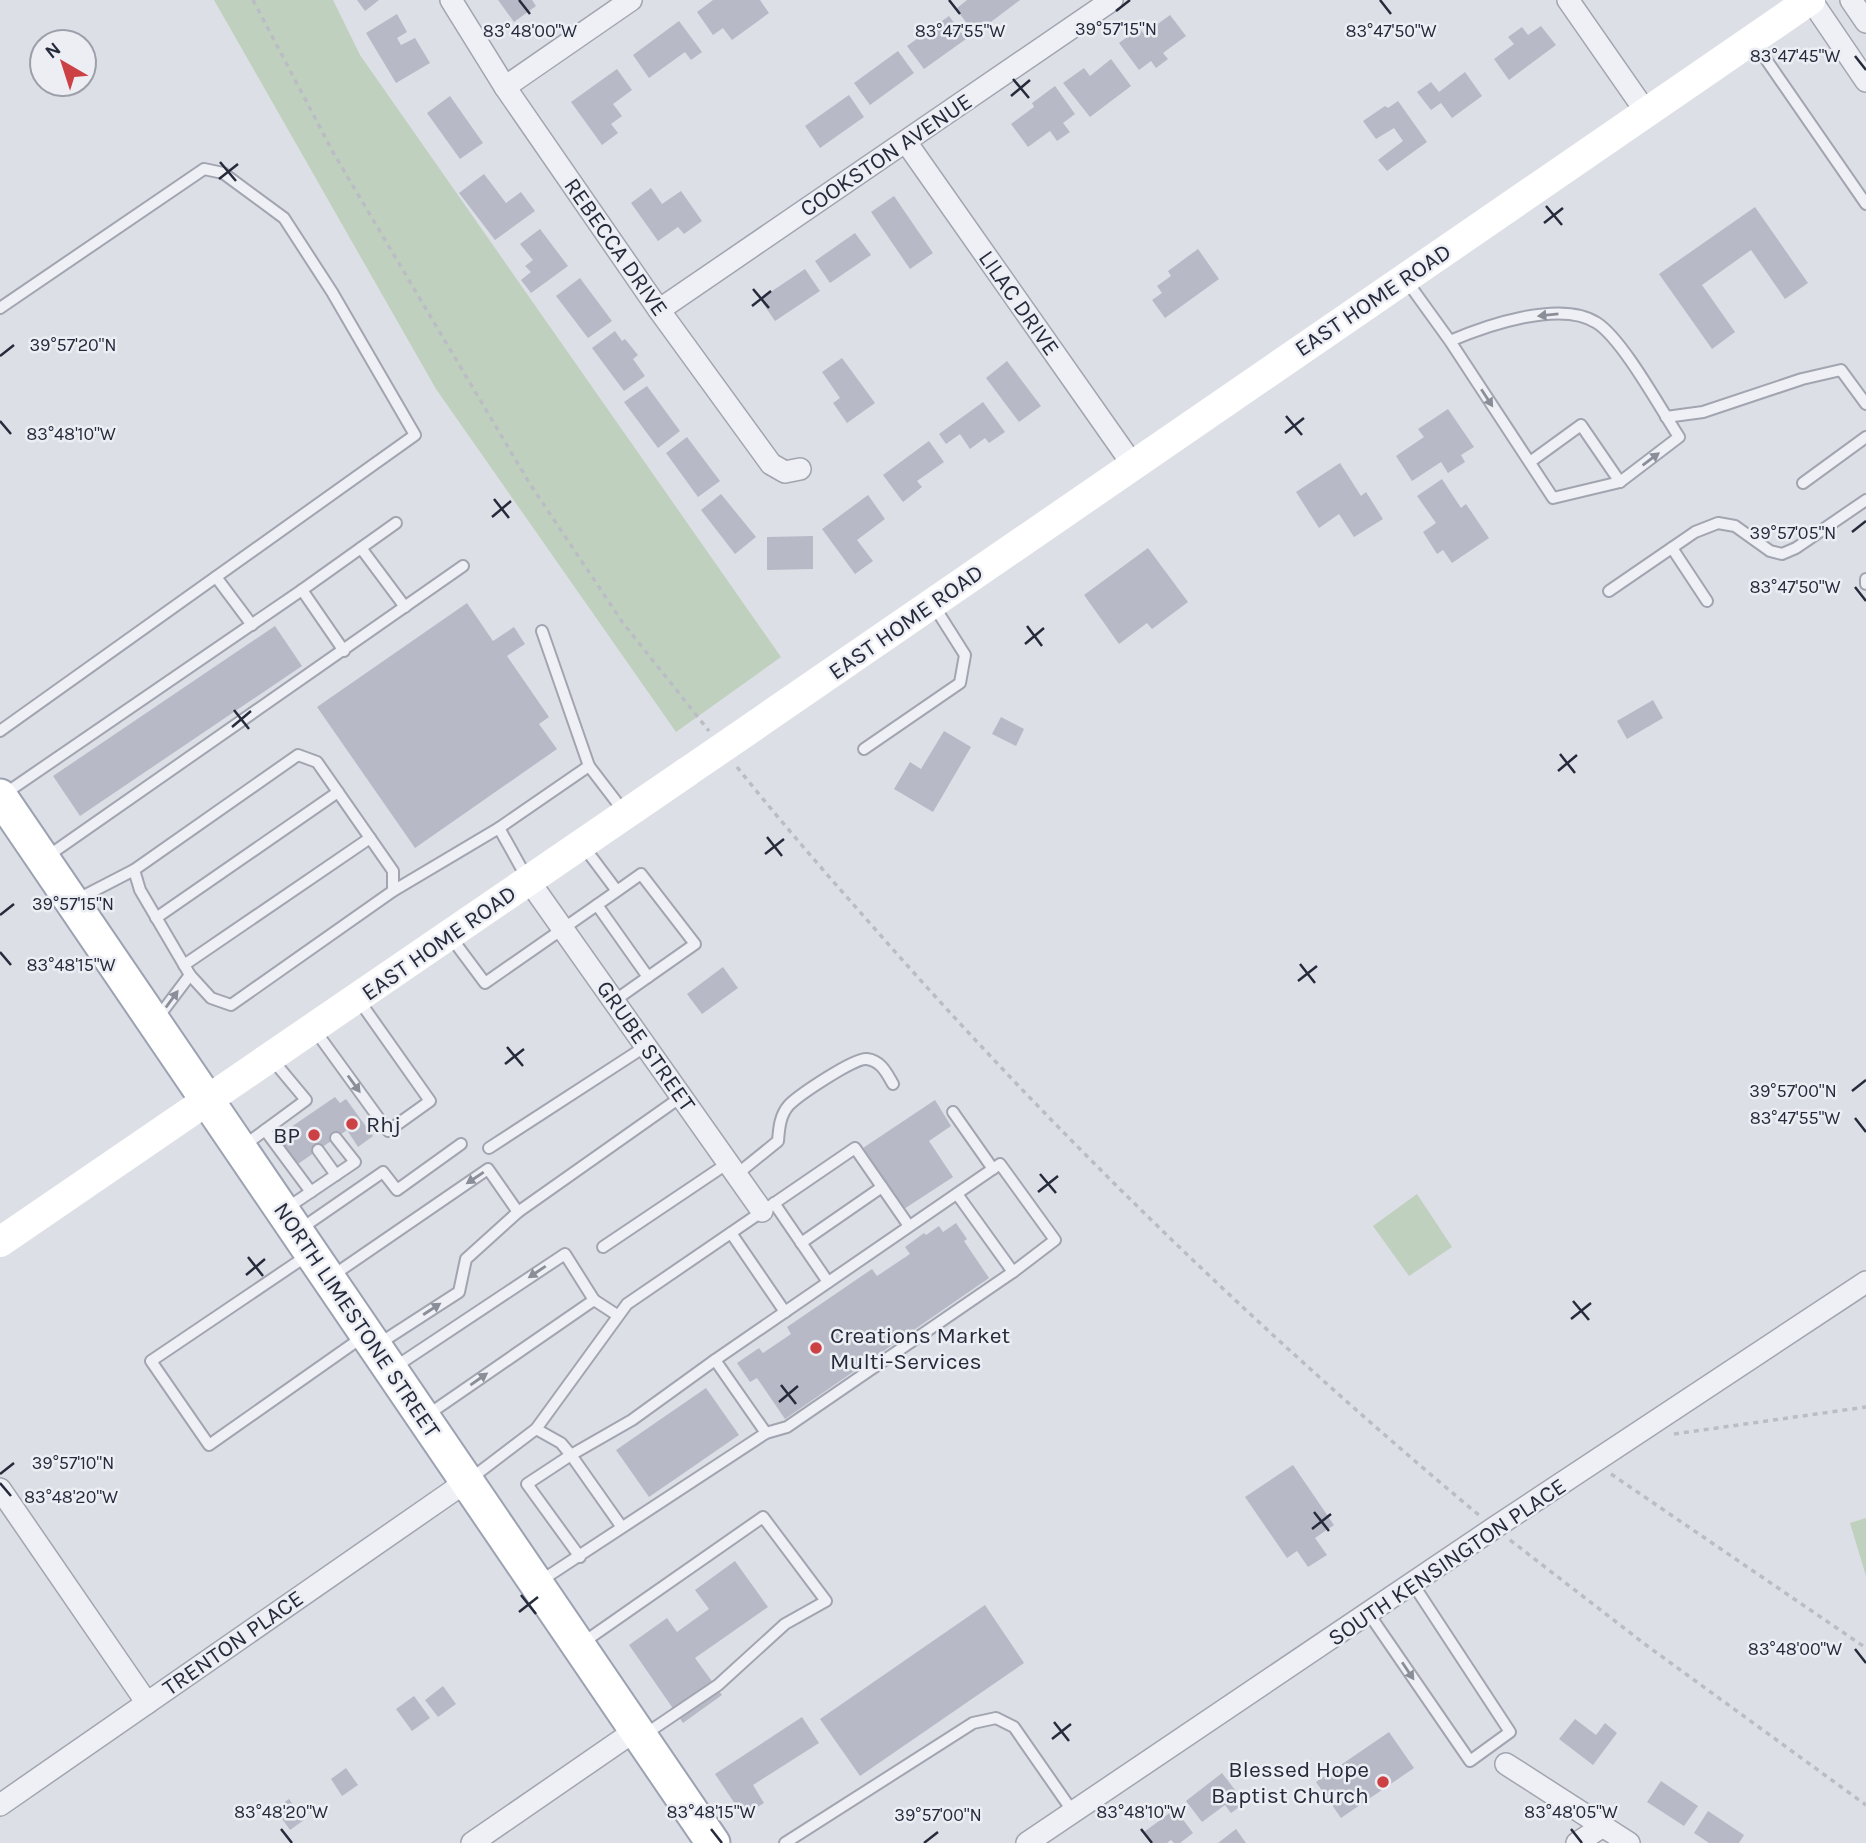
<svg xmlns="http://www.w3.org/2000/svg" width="1866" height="1843" font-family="Karla,sans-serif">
<rect width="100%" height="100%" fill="#dcdfe6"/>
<g fill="#c0d0be">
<polygon points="214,0 333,0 360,55 781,657 676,732 436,389"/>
<polygon points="1417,1194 1452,1247 1409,1276 1373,1226"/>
<polygon points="1866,1518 1866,1576 1850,1523"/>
</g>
<g fill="#b7bac6">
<polygon points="357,0 379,0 365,11"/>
<polygon points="498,0 532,0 536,6 514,22"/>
<polygon points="713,0 760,0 769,13 732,40 723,28 713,35 697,12"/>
<polygon points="967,0 1020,0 975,34 956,9"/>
<polygon points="397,14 407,32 397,38 401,45 415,38 430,63 396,83 366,33"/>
<polygon points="1170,15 1186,36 1163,53 1168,59 1156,68 1151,61 1139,70 1119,43 1139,28 1144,34"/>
<polygon points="949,16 966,39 924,69 907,46"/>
<polygon points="679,21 702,52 691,60 685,52 649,78 633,55"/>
<polygon points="1541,26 1556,45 1509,80 1494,59 1514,44 1508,37 1522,27 1528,35"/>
<polygon points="898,51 914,73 870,105 854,83"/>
<polygon points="1111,59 1131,86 1090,117 1063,83 1084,68 1090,76"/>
<polygon points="617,69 632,90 613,104 622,116 611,124 618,133 602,145 571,102"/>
<polygon points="1465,72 1482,96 1452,118 1441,103 1431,110 1417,92 1431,82 1439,92"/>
<polygon points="1055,86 1075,114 1063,123 1070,132 1057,141 1050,131 1028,147 1011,124 1034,107 1032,103"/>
<polygon points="849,95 864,117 820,148 805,126"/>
<polygon points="450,96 483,143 460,159 427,113"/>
<polygon points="1398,101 1427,142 1387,171 1378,160 1403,141 1394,128 1376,139 1363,121 1385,106 1388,108"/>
<polygon points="484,174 506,203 521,192 535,211 495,240 459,193"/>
<polygon points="651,188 662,204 681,191 702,221 684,234 678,227 658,241 631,203"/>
<polygon points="894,196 933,253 910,269 871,212"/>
<polygon points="1755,207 1808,283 1785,299 1751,250 1702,285 1735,332 1712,349 1659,274"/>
<polygon points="540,229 568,266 531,293 521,280 531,272 525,266 533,260 520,244"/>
<polygon points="855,233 871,255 830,283 815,261"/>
<polygon points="1198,249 1219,279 1165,318 1152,300 1162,293 1157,286 1171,276 1168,271"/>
<polygon points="805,269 820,291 775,321 760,299"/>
<polygon points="580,278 612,321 588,338 556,296"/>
<polygon points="615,331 622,341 625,339 638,355 633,359 645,376 624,391 592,348"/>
<polygon points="842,358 875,403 847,423 833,403 840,398 822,372"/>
<polygon points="1007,361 1041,406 1019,422 986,378"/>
<polygon points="647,386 680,431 658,448 624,402"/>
<polygon points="983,402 1005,432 989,443 985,438 970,449 960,434 946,444 939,434"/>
<polygon points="1448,409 1474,447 1461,455 1465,462 1448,473 1441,462 1412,481 1396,456 1424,437 1418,429"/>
<polygon points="687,437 720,481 698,497 666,453"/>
<polygon points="929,441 944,462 917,481 922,487 903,502 883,475"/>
<polygon points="1340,463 1361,496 1366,492 1383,519 1354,537 1339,514 1319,528 1296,492"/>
<polygon points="1442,479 1461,508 1466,504 1489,538 1452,563 1443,550 1437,554 1423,532 1436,523 1417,496"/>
<polygon points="721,494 756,537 735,554 701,510"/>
<polygon points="868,495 885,519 857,540 873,561 855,574 822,529"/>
<polygon points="813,536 813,569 767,570 767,537"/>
<polygon points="1148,548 1188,602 1152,629 1147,623 1119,644 1084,595"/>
<polygon points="467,603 493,641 514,627 525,644 507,656 549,717 539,724 557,749 415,848 317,707"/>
<polygon points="275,626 302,666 80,816 53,776"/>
<polygon points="1653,700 1663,718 1627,739 1617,721"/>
<polygon points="1001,717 1024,729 1016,746 992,734"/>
<polygon points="944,731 971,747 933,812 894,789 910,762 921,769"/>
<polygon points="723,967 738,988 702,1014 687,994"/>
<polygon points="335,1097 340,1103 346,1099 373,1136 358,1147 347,1130 295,1166 275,1138"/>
<polygon points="935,1100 951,1126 929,1141 953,1177 904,1209 863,1148"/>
<polygon points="956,1223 967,1239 964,1241 989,1278 785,1419 757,1378 750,1382 737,1363 759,1348 763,1353 791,1334 787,1327 872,1269 877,1276 910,1254 905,1247 924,1233 926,1235 939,1226 943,1232"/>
<polygon points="706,1388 739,1435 649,1497 616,1450"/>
<polygon points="1293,1465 1334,1525 1315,1538 1327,1555 1308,1567 1297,1551 1287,1558 1245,1497"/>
<polygon points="735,1561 768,1607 695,1658 722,1695 683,1723 629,1645 667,1618 677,1632 709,1609 695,1590"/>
<polygon points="985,1605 1024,1663 860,1776 820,1719"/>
<polygon points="443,1686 456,1704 438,1717 425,1700"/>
<polygon points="414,1696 430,1718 412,1731 396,1709"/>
<polygon points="802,1717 819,1743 753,1785 764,1803 743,1816 715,1774"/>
<polygon points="1575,1719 1596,1735 1605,1723 1617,1733 1593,1765 1559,1739"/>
<polygon points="1389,1732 1414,1768 1341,1818 1316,1782"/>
<polygon points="346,1768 358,1785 342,1796 331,1779"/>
<polygon points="1222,1773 1245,1803 1231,1813 1225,1805 1202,1822 1186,1801"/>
<polygon points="1661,1781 1698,1806 1684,1826 1647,1802"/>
<polygon points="289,1799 304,1820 290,1830 275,1809"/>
<polygon points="1175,1809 1193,1833 1180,1843 1174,1843 1171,1840 1167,1843 1152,1843 1144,1832"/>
<polygon points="1708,1811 1744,1835 1739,1843 1709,1843 1694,1833"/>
<polygon points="1236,1829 1246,1843 1218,1843"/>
</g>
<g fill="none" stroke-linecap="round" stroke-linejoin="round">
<g stroke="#a2a5b0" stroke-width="14">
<g id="lane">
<polyline points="1754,42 1866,204"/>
<path d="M1406,280l44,61 103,157 67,-16 59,-45c-19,-29 -56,-97 -82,-114 -36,-24 -112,3 -147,18"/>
<polyline points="0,308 204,169 223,173 284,218 332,292 415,435 0,731"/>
<polyline points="1666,417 1703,412 1802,379 1841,370 1866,404"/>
<polyline points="1530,462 1581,425 1620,482"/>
<polyline points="1803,483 1866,437"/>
<polyline points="361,548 405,607"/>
<polyline points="1672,548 1707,601"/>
<polyline points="216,577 252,625"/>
<polyline points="1866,579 1866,584"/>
<polyline points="302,590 396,523"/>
<polyline points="1609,591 1695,532 1718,523 1735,526 1770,551 1782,554 1796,548 1866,500"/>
<polyline points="542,631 589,766"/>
<polyline points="864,749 960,683 965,655 934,606"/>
<polygon points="298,755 317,762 393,871 393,891 231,1005 211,998 190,975 140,890 134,870"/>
<polyline points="3,795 302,590 344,651"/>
<polyline points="499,828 589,766 625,813"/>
<polyline points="584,847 617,891 641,874 695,944 648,977 597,905 617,891"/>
<polyline points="45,858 463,566"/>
<polyline points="393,891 499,828 528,880"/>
<polyline points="74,901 134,870"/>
<polyline points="156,918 338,792"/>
<polyline points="450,936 485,983 597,905"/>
<polyline points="184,965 370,838"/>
<polyline points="614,1001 648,977"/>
<polyline points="156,1020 190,975"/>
<polyline points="314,1029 388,1131 430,1101 358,999"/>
<polyline points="953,1112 993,1169"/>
<polyline points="265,1130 311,1192"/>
<polyline points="242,1147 306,1100 271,1058"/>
<polyline points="489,1148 646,1046"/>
<polyline points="318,1150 336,1175"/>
<path d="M736,1175l42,-34c1,-13 2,-26 11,-36 10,-10 66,-48 78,-46 14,2 19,13 26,25"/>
<polyline points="957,1194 1013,1272"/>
<polyline points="774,1203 828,1282"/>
<polyline points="287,1208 355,1162 336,1138"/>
<polyline points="299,1230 383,1172 397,1190 461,1144"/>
<polyline points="731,1233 785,1312"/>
<polyline points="801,1243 882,1187"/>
<polyline points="603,1247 728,1163"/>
<polyline points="308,1255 151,1361 209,1445 364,1336"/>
<polyline points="332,1276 488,1169 518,1212"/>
<polyline points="594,1300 617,1315"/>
<polyline points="377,1345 459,1292 466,1259 518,1212 681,1097"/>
<polyline points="715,1360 766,1433"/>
<polyline points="395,1367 565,1254 594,1300 426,1416"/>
<polyline points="536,1429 561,1443 571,1455 621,1526"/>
<polyline points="469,1480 536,1429 627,1304 855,1148 909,1226"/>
<polyline points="539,1582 766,1433 787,1427 1013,1272 1055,1240 1000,1164 715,1360 632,1420 571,1455 527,1484 580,1557"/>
<polyline points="1369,1614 1470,1761 1510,1732 1413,1584"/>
<polyline points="581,1644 763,1517 826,1601 785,1624 718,1685 644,1735"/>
<polyline points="785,1843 973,1723 996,1718 1014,1727 1073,1812"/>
</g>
</g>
<g stroke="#a2a5b0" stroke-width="24">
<g id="street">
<polyline points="451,0 505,87 659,310 771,464 785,472 800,469"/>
<polyline points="1568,0 1646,112"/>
<polyline points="1811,0 1866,81"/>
<polyline points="1851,0 1866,22"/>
<polyline points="505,87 631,0"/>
<polyline points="906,142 1133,465"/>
<polyline points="659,310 1112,0"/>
<polyline points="529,881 762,1211"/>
<polyline points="0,1489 147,1703"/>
<polyline points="1506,1764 1629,1843"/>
<polyline points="0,1805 467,1481"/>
<polyline points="472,1843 636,1730"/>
<polyline points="1027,1843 1494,1528 1866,1282"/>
<polyline points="1577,1843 1603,1826"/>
</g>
</g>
<g stroke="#9ca2b2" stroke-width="37">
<polyline id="primary" points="0,796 713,1843"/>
</g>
<g stroke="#bbbdc5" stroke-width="3.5" stroke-dasharray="5 5" stroke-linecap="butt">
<polyline points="253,0 334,154 530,484 623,623 709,731"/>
<path d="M737,767c44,55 91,109 138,162 185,211 389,407 605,587"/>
<polyline points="1674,1434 1866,1407"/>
<polyline points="1611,1474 1866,1648"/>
<polyline points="1510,1540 1646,1645 1866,1805"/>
</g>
<use href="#lane" stroke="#eff0f5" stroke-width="10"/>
<use href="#street" stroke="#eff0f5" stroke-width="21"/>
<g stroke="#fff" stroke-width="30">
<polyline points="757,724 1810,0"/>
<polyline points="0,1242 687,772"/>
</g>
<use href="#primary" stroke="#fff" stroke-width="33"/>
<polyline stroke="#fff" stroke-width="30" points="687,772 757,724"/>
</g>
<defs><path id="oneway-solid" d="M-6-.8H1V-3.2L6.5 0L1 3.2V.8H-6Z" transform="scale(1.75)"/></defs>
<g fill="#8a8e98">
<use href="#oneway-solid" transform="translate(1548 315) rotate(174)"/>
<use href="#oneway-solid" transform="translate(1487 398) rotate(57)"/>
<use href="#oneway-solid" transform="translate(1651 459) rotate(-37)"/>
<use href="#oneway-solid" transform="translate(172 999) rotate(-54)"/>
<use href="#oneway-solid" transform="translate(354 1084) rotate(54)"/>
<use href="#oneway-solid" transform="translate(475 1178) rotate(146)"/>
<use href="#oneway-solid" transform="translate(537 1272) rotate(146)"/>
<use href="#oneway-solid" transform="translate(432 1309) rotate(-33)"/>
<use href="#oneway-solid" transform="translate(479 1379) rotate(-35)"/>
<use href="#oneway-solid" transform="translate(1408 1671) rotate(56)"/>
</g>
<path fill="none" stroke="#262b3c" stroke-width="2.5" d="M519,0l11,14M949,0l11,14M1380,0l11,14M1116,11l14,-11M1855,56l11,14M1013,79l16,19M1011,96l19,-16M220,162l16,19M219,179l19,-15M1546,206l16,19M1544,223l19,-15M753,289l16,19M752,306l19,-15M0,356l14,-11M1286,416l16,19M0,421l11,13M1285,433l19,-15M494,499l15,19M492,517l19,-16M1852,532l14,-11M1855,587l11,14M1027,626l15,20M1025,644l19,-16M234,710l15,19M232,727l19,-16M1560,754l15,19M1558,771l19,-16M767,837l15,19M765,854l19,-15M0,915l14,-11M0,952l11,13M1300,964l15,19M1298,981l19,-15M507,1047l16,19M505,1064l19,-15M1852,1091l14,-11M1855,1118l11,14M1040,1174l16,19M1038,1192l20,-16M248,1257l15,19M246,1275l19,-16M1573,1301l16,19M1571,1319l20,-16M781,1385l15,19M779,1402l19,-16M0,1474l14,-11M0,1483l11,13M1314,1512l15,19M1312,1529l19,-15M521,1595l15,19M519,1612l19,-15M1855,1649l11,14M1054,1722l15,19M1052,1739l19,-15M281,1829l11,14M711,1829l11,14M1141,1829l11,14M1571,1829l11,14M924,1843l14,-11"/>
<g fill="#cc4144" stroke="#eceef4" stroke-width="2.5">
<circle cx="352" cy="1124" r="7"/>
<circle cx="314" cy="1135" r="7"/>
<circle cx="816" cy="1348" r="7"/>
<circle cx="1383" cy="1782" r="7"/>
</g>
<g text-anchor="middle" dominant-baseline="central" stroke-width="5" stroke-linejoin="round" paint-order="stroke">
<g font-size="23" fill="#262b3c" stroke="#eceef4">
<text transform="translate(886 155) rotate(-34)">COOKSTON AVENUE</text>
<text transform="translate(616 247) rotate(55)">REBECCA DRIVE</text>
<text transform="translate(1373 300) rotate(-34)">EAST HOME ROAD</text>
<text transform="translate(1019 303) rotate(55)">LILAC DRIVE</text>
<text transform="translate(906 622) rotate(-35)">EAST HOME ROAD</text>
<text transform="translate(439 943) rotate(-35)">EAST HOME ROAD</text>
<text transform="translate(646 1046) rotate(55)">GRUBE STREET</text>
<text transform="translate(357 1320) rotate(56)">NORTH LIMESTONE STREET</text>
<text transform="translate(1447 1562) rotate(-34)">SOUTH KENSINGTON PLACE</text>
<text transform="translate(233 1643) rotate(-35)">TRENTON PLACE</text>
</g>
<g font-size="23" fill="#262b3c" stroke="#eceef4" text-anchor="start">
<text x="366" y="1124">Rhj</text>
<text x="300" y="1135" text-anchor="end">BP</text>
<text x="830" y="1335">Creations Market<tspan x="830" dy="26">Multi-Services</tspan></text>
<text x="1369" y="1769" text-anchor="end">Blessed Hope<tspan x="1369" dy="26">Baptist Church</tspan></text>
</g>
</g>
<g font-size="18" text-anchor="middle" fill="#262b3c" stroke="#eceef4" stroke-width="5" stroke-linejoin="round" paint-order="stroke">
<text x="1116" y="35">39°57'15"N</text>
<text x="1391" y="37">83°47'50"W</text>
<text x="530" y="37">83°48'00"W</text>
<text x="960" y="37">83°47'55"W</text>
<text x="1795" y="62">83°47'45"W</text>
<text x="73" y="351">39°57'20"N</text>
<text x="71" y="440">83°48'10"W</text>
<text x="1793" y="539">39°57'05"N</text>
<text x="1795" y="593">83°47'50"W</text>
<text x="73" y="910">39°57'15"N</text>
<text x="71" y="971">83°48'15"W</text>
<text x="1793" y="1097">39°57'00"N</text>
<text x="1795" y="1124">83°47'55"W</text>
<text x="73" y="1469">39°57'10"N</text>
<text x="71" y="1503">83°48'20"W</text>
<text x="1795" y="1655">83°48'00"W</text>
<text x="281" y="1818">83°48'20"W</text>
<text x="711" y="1818">83°48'15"W</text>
<text x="1141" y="1818">83°48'10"W</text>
<text x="1571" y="1818">83°48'05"W</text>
<text x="938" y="1821">39°57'00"N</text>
</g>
<g transform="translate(63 63) rotate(321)"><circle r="33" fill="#eceef4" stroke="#9da0aa" stroke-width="2"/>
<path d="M0-5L12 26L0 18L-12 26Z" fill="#cc4144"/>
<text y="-10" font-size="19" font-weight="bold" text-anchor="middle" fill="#262b3c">N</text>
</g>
</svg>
